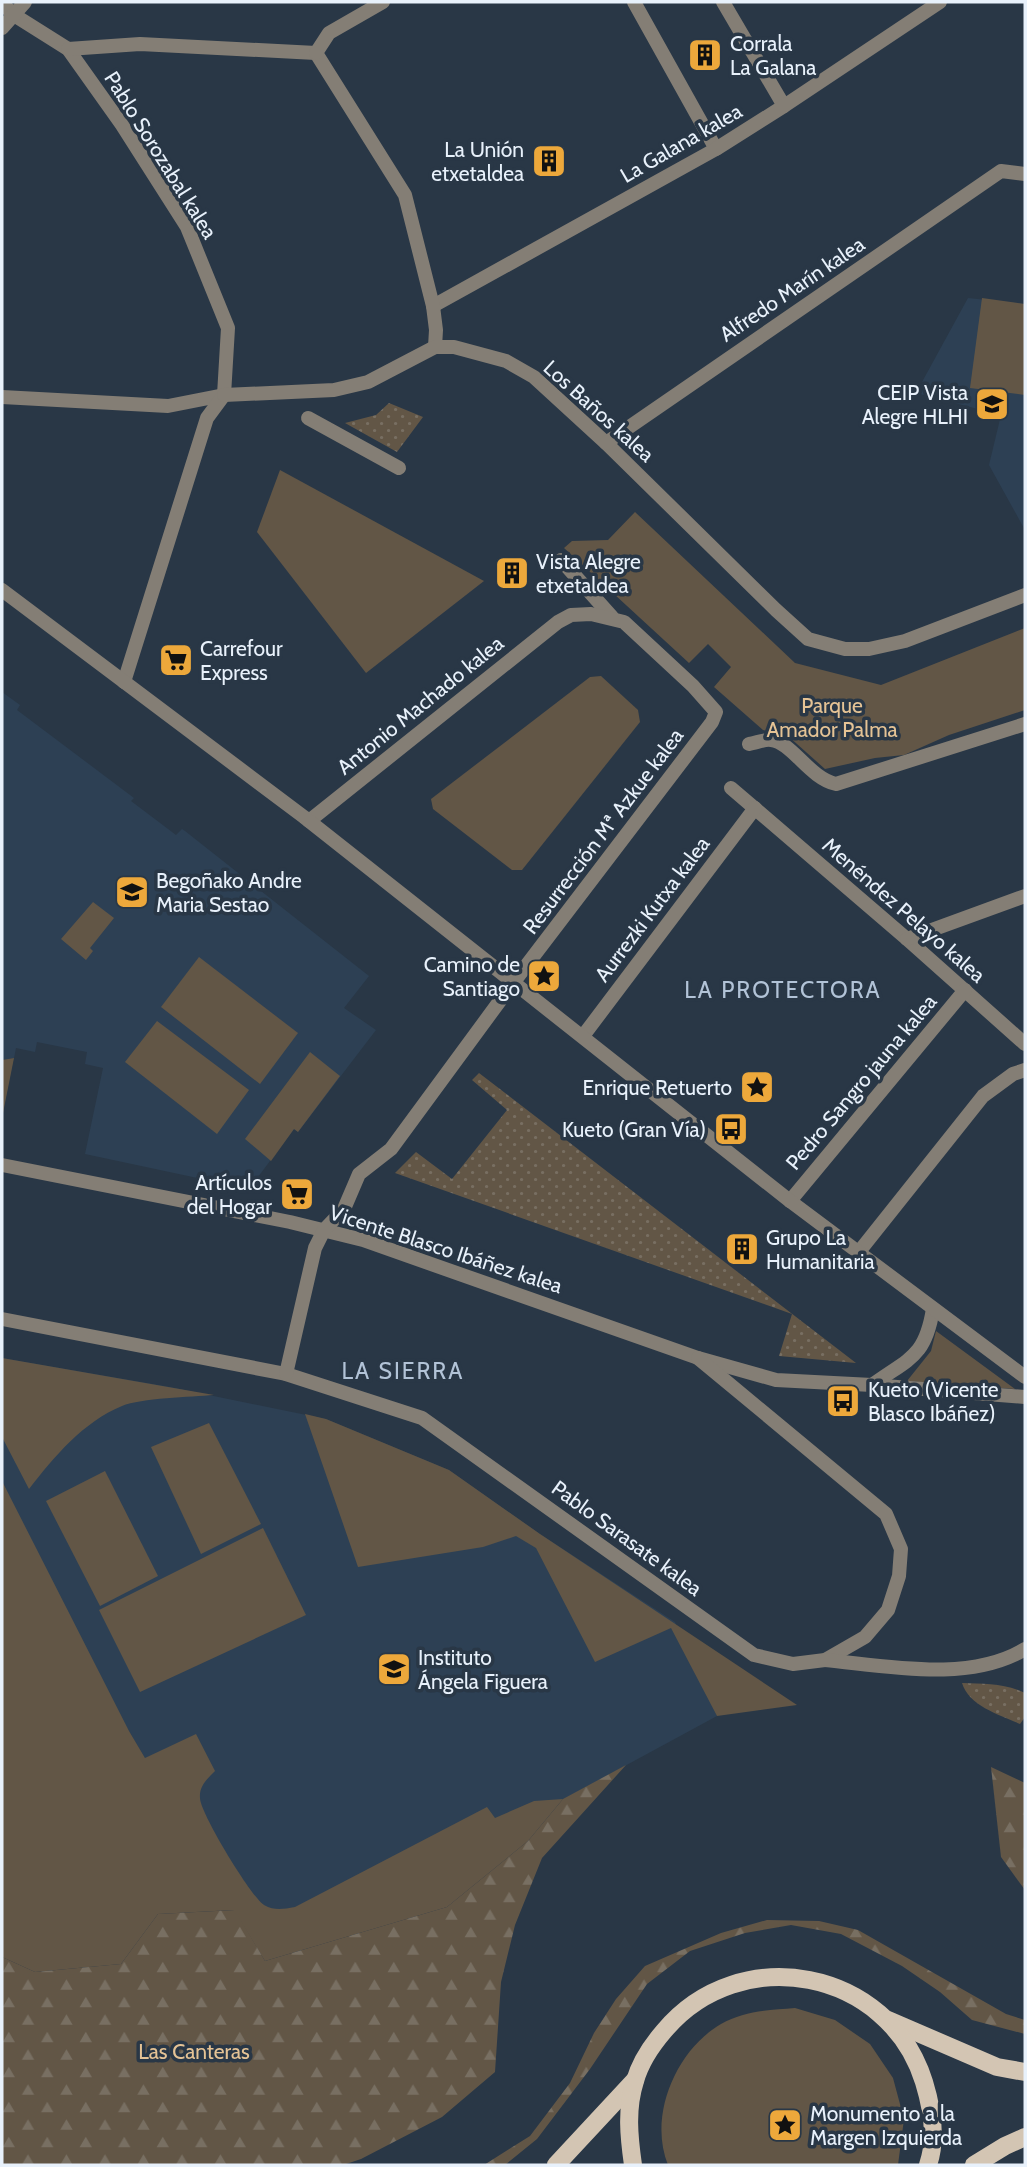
<svg xmlns="http://www.w3.org/2000/svg" width="1027" height="2167" font-family="Cabin,sans-serif">
<defs>
<pattern id="forest-firs" width="22" height="20" patternUnits="userSpaceOnUse" patternTransform="scale(1.75)"><rect width="22" height="20" fill="#625646"/><path d="M5 1l3.5 6h-7zM16 11l3.5 6h-7z" fill="#786f62"/></pattern>
<pattern id="garden-dots" width="8" height="8" patternUnits="userSpaceOnUse" patternTransform="scale(1.75)"><rect width="8" height="8" fill="#625646"/><path d="M2 2h.1M6 6h.1" fill="none" stroke="#786f62" stroke-width="1.8" stroke-linecap="round"/></pattern>
</defs>
<rect width="100%" height="100%" fill="#293746"/>
<g fill="#2d4054">
<polygon points="968,298 1025,304 1025,530 989,465 1001,415 916,393"/>
<polygon points="2,692 20,705 17,710 134,798 131,801 176,835 182,829 185,831 369,976 344,1008 376,1030 298,1132 294,1129 249,1189 85,1154 103,1068 85,1064 87,1052 37,1042 35,1052 16,1048 14,1058 2,1060"/>
<polygon points="2,1358 170,1387 326,1419 449,1470 540,1534 675,1622 717,1716 265,1961 2,1517"/>
</g>
<g fill="#625646">
<polygon points="982,298 1025,304 1025,395 970,388"/>
<polygon points="280,470 484,581 366,673 257,532"/>
<polygon points="635,512 795,663 881,685 1025,628 1025,710 949,735 904,755 875,758 825,769 788,736 763,730 714,687 731,667 708,644 689,663 564,548 572,541 608,540"/>
<polygon points="601,676 638,710 640,722 522,870 512,870 433,809 431,799 590,677"/>
<polygon points="93,902 114,918 90,948 93,951 86,960 61,939"/>
<polygon points="199,957 298,1033 260,1084 161,1007"/>
<polygon points="157,1021 249,1090 217,1134 125,1062"/>
<polygon points="310,1052 340,1076 298,1132 294,1129 271,1161 245,1139"/>
<polygon points="14,1058 2,1118 2,1060"/>
<polygon points="936,1331 1015,1389 907,1381 931,1351"/>
<path d="M2,1358l212,37c-23,2 -73,3 -92,11 -39,16 -68,51 -93,83l-27,-52z"/>
<polygon points="305,1414 326,1419 449,1470 540,1534 797,1705 717,1716 671,1628 595,1662 536,1548 516,1536 483,1547 358,1567"/>
<polygon points="209,1423 261,1524 201,1554 151,1447"/>
<polygon points="105,1471 158,1576 100,1606 46,1501"/>
<path d="M2,1481l127,250 16,27 51,-24 19,37c-8,8 -16,15 -15,27 0,15 52,100 64,107 11,6 19,4 31,2l192,-100 8,11 39,-17 29,-2 -35,42 -81,66 -182,54 -31,-51 -76,4 -37,50 -86,8 -33,-15z"/>
<polygon points="263,1528 306,1615 140,1692 99,1610"/>
<path d="M795,2008l40,12 35,24 23,34 11,41 -6,46h-230c-20,-49 8,-115 53,-141 23,-13 48,-14 74,-16z"/>
</g>
<g fill="url(#forest-firs)">
<polygon points="626,1765 542,1858 515,1925 501,1982 495,2072 442,2117 361,2159 343,2165 2,2165 2,1957 35,1972 121,1964 158,1914 235,1910 265,1961 447,1907 528,1841 563,1799"/>
<polygon points="991,1767 1025,1783 1025,1890 1001,1857"/>
<polygon points="767,1920 819,1921 858,1930 1006,2014 1025,2020 1025,2034 972,2020 940,1992 902,1966 841,1934 791,1925 745,1933 690,1951 647,1984 590,2069 537,2139 505,2165 484,2165 530,2136 570,2083 594,2033 616,1999 645,1966 721,1933"/>
</g>
<g fill="url(#garden-dots)">
<polygon points="389,403 423,417 397,452 345,423 376,415"/>
<polygon points="479,1073 856,1363 779,1356 792,1314 395,1173 416,1152 452,1179 507,1110 472,1080"/>
<path d="M962,1683c22,1 43,0 63,10v24l-5,7c-20,-9 -51,-18 -58,-41z"/>
</g>
<g fill="none" stroke-linecap="round" stroke-linejoin="round">
<g stroke="#847e75" stroke-width="14">
<polyline points="634,2 716,149"/>
<polyline points="723,2 784,106"/>
<polyline points="433,306 716,149 784,106 940,2"/>
<polyline points="2,397 168,406 224,395"/>
<polyline points="308,418 399,468"/>
<polyline points="561,560 612,617"/>
<polyline points="731,788 907,939 1025,1044"/>
<polyline points="907,939 1025,896"/>
<polyline points="583,1036 755,808"/>
<polyline points="790,1201 965,990"/>
</g>
<g stroke="#847e75" stroke-width="14">
<polyline points="2,3 14,15 68,49 122,125 187,227 228,328 224,395 207,418 124,682"/>
<polyline points="2,28 25,2"/>
<polyline points="68,49 140,44 316,53"/>
<polyline points="316,53 405,195 433,306 436,330 435,347"/>
<polyline points="316,53 329,33 383,2"/>
<polyline points="224,395 334,390 368,382 435,347 454,347 506,361 534,377 606,443 776,610 808,639 845,649 869,649 905,641 1025,595"/>
<polyline points="606,443 1001,171 1025,174"/>
<path d="M749,744c7,-1 16,-5 22,-4 21,2 38,38 65,44l189,-60"/>
<polyline points="2,1165 290,1222 363,1240 698,1358 776,1380 872,1385 1025,1397"/>
<polyline points="858,1253 983,1096 1013,1074 1025,1070"/>
<polyline points="2,1319 286,1374 422,1418 754,1655 793,1664 825,1660 865,1637 888,1610 899,1576 901,1549 886,1514 698,1358"/>
<polyline points="286,1374 315,1248 324,1230 344,1209 359,1174 391,1149 513,983 712,722 716,712 693,686 624,622 591,614 571,615 558,622 309,821"/>
<path d="M872,1385c37,-27 53,-27 61,-76"/>
<path d="M825,1660c62,6 145,23 200,-11"/>
</g>
<polyline stroke="#847e75" stroke-width="14" points="2,590 304,817 790,1201 1025,1377"/>
<g stroke="#d3c5b3" stroke-width="18">
<polyline points="888,2020 997,2067 1025,2072"/>
<polyline points="556,2165 635,2080"/>
<path d="M633,2165c-4,-28 -7,-56 2,-84 5,-18 17,-36 29,-50 76,-91 225,-62 260,51 8,26 13,57 4,83"/>
<polyline points="974,2165 1005,2146 1025,2137"/>
</g>
</g>
<defs>
<g id="building-square" transform="scale(1.75)"><rect x="-9" y="-9" width="18" height="18" rx="4" fill="#eda83b" stroke="#293746"/><path d="M-4-6H4V6H1V3H-1V6H-4ZM-2.5-4.3h1.7v1.8h-1.7ZM.8-4.3h1.7v1.8H.8ZM-2.5-1h1.7V.8h-1.7ZM.8-1h1.7V.8H.8Z" fill="#111"/></g>
<g id="school-square" transform="scale(1.75)"><rect x="-9" y="-9" width="18" height="18" rx="4" fill="#eda83b" stroke="#293746"/><path d="M0-5L7-2L0 1L-7-2ZM-4 1L0 2.5L4 1V4Q0 6-4 4Z" fill="#111"/></g>
<g id="supermarket-square" transform="scale(1.75)"><rect x="-9" y="-9" width="18" height="18" rx="4" fill="#eda83b" stroke="#293746"/><path d="M-6-5.5h2.5l.6 2H6L4.5 2H-2.5L-4.4-4H-6ZM-1.5 3.2a1.3 1.3 0 1 0 .1 0ZM3 3.2a1.3 1.3 0 1 0 .1 0Z" fill="#111"/></g>
<g id="sight-square" transform="scale(1.75)"><rect x="-9" y="-9" width="18" height="18" rx="4" fill="#eda83b" stroke="#293746"/><path d="M0-6L1.8-2.2L6-1.7L2.9 1.2L3.7 5.4L0 3.3L-3.7 5.4L-2.9 1.2L-6-1.7L-1.8-2.2Z" fill="#111"/></g>
<g id="bus-square" transform="scale(1.75)"><rect x="-9" y="-9" width="18" height="18" rx="4" fill="#eda83b" stroke="#293746"/><path d="M-5-6H5V4H4V6H2V4H-2V6H-4V4H-5ZM-3.5-4V0h7V-4ZM-3.5 1.2v1.5H-2V1.2ZM2 1.2v1.5H3.5V1.2Z" fill="#111"/></g>
</defs>
<g fill-rule="evenodd">
<use href="#building-square" x="705" y="55"/>
<use href="#building-square" x="549" y="161"/>
<use href="#school-square" x="992" y="404"/>
<use href="#building-square" x="512" y="573"/>
<use href="#supermarket-square" x="176" y="660"/>
<use href="#school-square" x="132" y="892"/>
<use href="#sight-square" x="544" y="976"/>
<use href="#sight-square" x="757" y="1087"/>
<use href="#bus-square" x="731" y="1129"/>
<use href="#supermarket-square" x="297" y="1194"/>
<use href="#building-square" x="742" y="1249"/>
<use href="#bus-square" x="843" y="1401"/>
<use href="#school-square" x="394" y="1669"/>
<use href="#sight-square" x="785" y="2125"/>
</g>
<g text-anchor="middle" dominant-baseline="central" stroke-width="7" stroke-linejoin="round" paint-order="stroke">
<g font-size="21" fill="#e8f1fb" stroke="#293746" text-anchor="start">
<text x="730" y="43">Corrala<tspan x="730" dy="24">La Galana</tspan></text>
<text x="524" y="149" text-anchor="end">La Unión<tspan x="524" dy="24">etxetaldea</tspan></text>
<text x="968" y="392" text-anchor="end">CEIP Vista<tspan x="968" dy="24">Alegre HLHI</tspan></text>
<text x="536" y="561">Vista Alegre<tspan x="536" dy="24">etxetaldea</tspan></text>
<text x="200" y="648">Carrefour<tspan x="200" dy="24">Express</tspan></text>
<text x="156" y="880">Begoñako Andre<tspan x="156" dy="24">Maria Sestao</tspan></text>
<text x="520" y="964" text-anchor="end">Camino de<tspan x="520" dy="24">Santiago</tspan></text>
<text x="732" y="1087" text-anchor="end">Enrique Retuerto</text>
<text x="706" y="1129" text-anchor="end">Kueto (Gran Vía)</text>
<text x="272" y="1182" text-anchor="end">Artículos<tspan x="272" dy="24">del Hogar</tspan></text>
<text x="766" y="1237">Grupo La<tspan x="766" dy="24">Humanitaria</tspan></text>
<text x="868" y="1389">Kueto (Vicente<tspan x="868" dy="24">Blasco Ibáñez)</tspan></text>
<text x="418" y="1657">Instituto<tspan x="418" dy="24">Ángela Figuera</tspan></text>
<text x="810" y="2113">Monumento a la<tspan x="810" dy="24">Margen Izquierda</tspan></text>
</g>
<g font-size="21" fill="#e8f1fb" stroke="#293746">
<text transform="translate(681 143) rotate(-30)">La Galana kalea</text>
<text transform="translate(161 155) rotate(58)">Pablo Sorozabal kalea</text>
<text transform="translate(792 289) rotate(-34)">Alfredo Marín kalea</text>
<text transform="translate(599 411) rotate(42)">Los Baños kalea</text>
<text transform="translate(420 705) rotate(-39)">Antonio Machado kalea</text>
<text transform="translate(603 831) rotate(-53)">Resurrección Mª Azkue kalea</text>
<text transform="translate(652 909) rotate(-53)">Aurrezki Kutxa kalea</text>
<text transform="translate(904 910) rotate(41)">Menéndez Pelayo kalea</text>
<text transform="translate(861 1082) rotate(-50)">Pedro Sangro jauna kalea</text>
<text transform="translate(446 1249) rotate(18)">Vicente Blasco Ibáñez kalea</text>
<text transform="translate(627 1538) rotate(36)">Pablo Sarasate kalea</text>
</g>
<g font-size="21" fill="#e5c395" stroke="#293746">
<text x="832" y="705">Parque<tspan x="832" dy="24">Amador Palma</tspan></text>
<text x="194" y="2051">Las Canteras</text>
</g>
<g font-size="23" letter-spacing="2" fill="#b2c3d7" stroke="#293746">
<text x="783" y="990">LA PROTECTORA</text>
<text x="403" y="1371">LA SIERRA</text>
</g>
</g>
<rect width="1027" height="2167" fill="none" stroke="#e8f1fb" stroke-width="7"/>
</svg>
